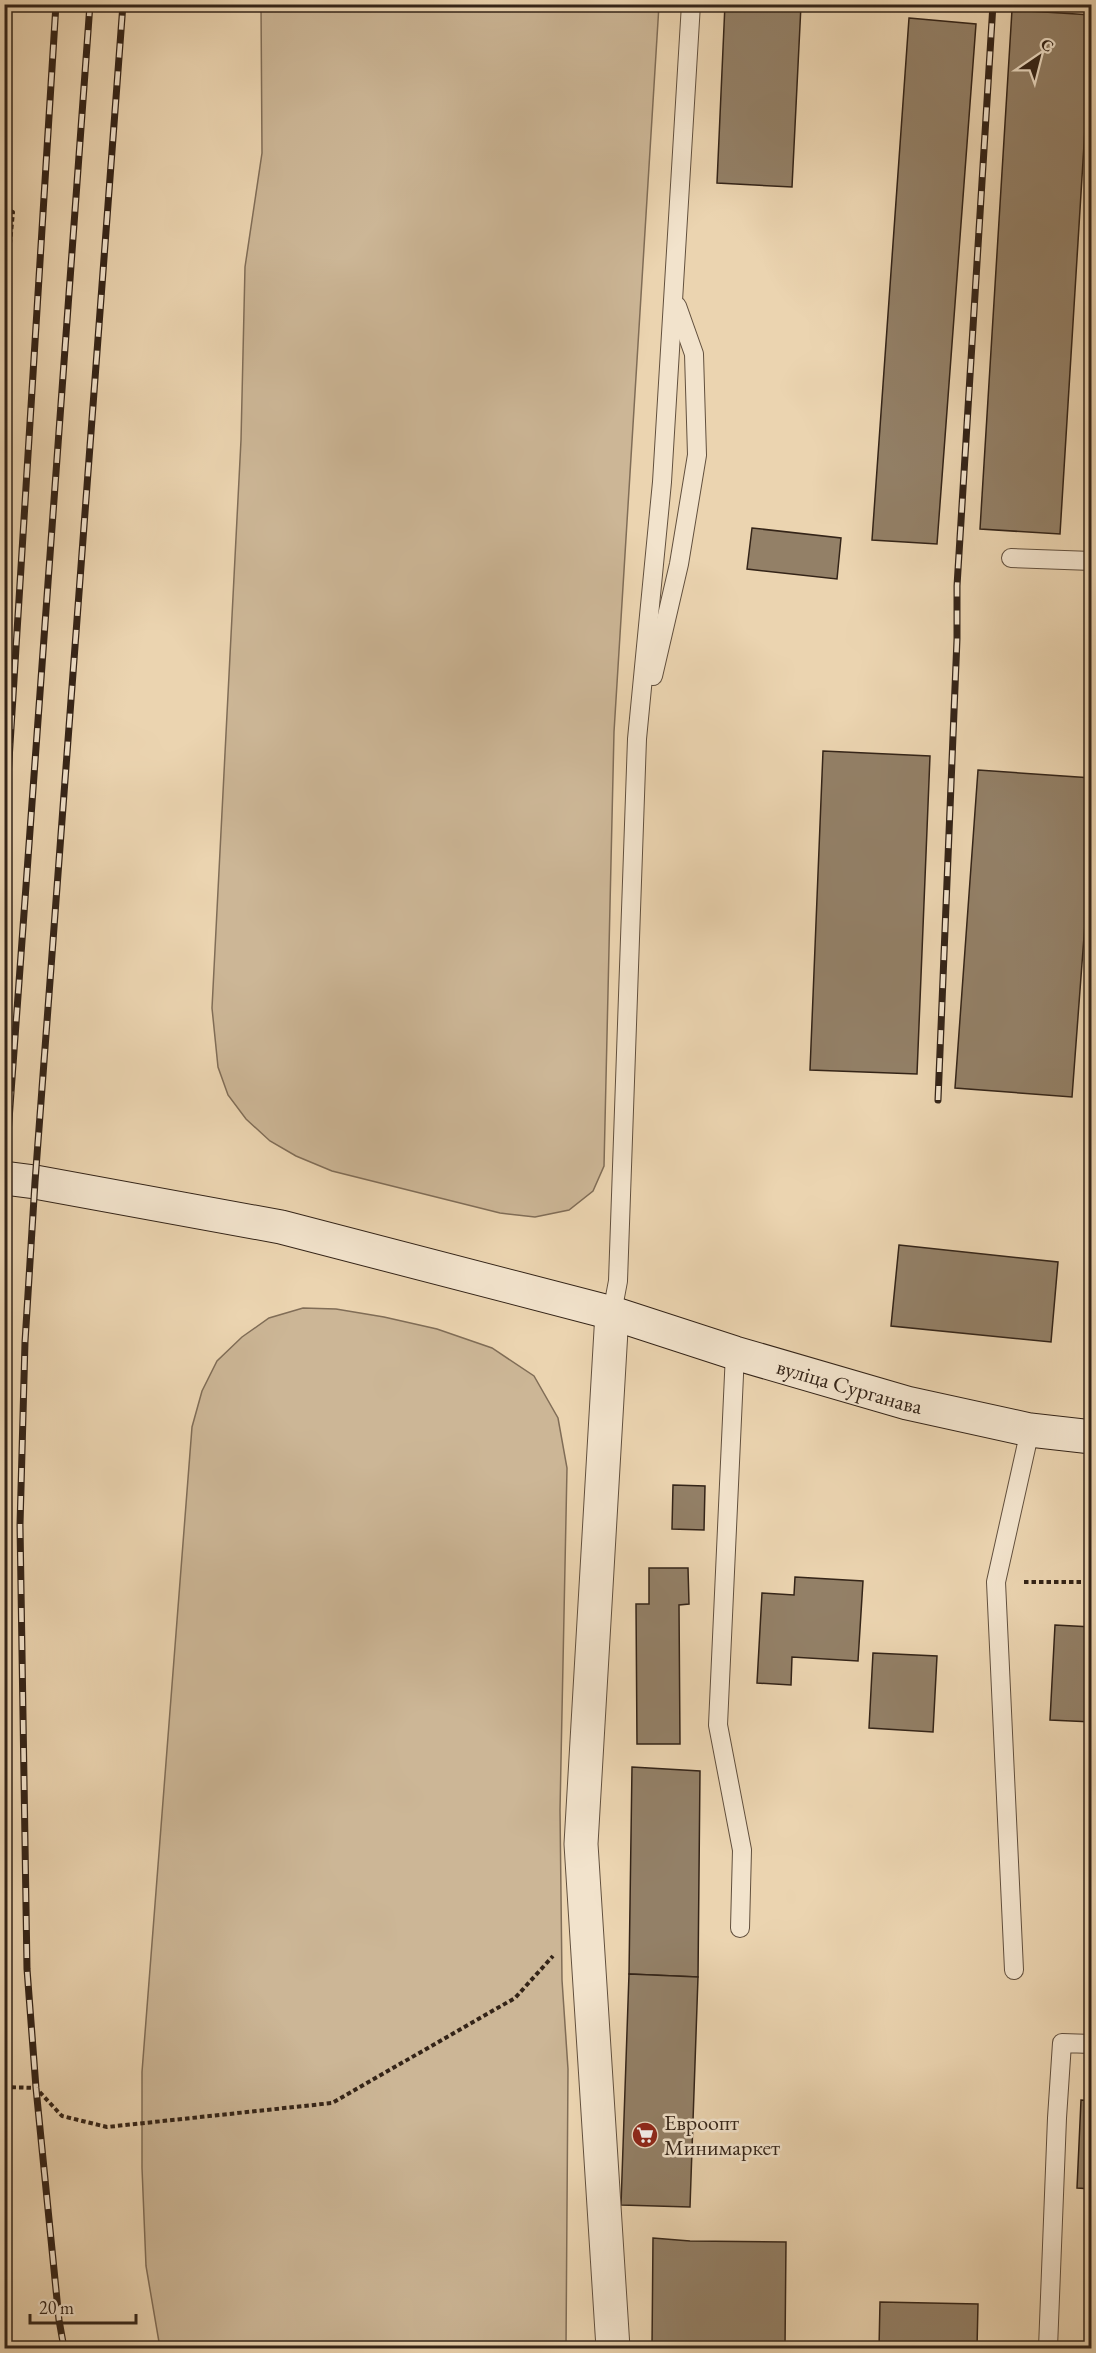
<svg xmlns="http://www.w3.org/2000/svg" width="1096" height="2353" font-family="'EB Garamond',serif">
<rect width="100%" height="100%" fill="#ebd4b0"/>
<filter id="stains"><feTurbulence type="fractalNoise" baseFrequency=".00333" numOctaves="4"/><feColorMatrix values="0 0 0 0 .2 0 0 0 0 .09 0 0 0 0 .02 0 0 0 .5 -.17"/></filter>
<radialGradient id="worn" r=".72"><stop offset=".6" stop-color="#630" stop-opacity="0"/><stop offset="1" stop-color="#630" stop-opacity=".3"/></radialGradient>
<g fill="#ccb696" stroke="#806d57" stroke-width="1.5">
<polygon points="261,5 659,5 614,732 604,1166 593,1191 569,1210 535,1217 500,1213 332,1171 296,1156 270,1141 246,1119 228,1095 218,1067 212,1008 241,440 245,267 262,153"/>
<polygon points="303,1308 336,1309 384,1317 437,1329 492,1348 534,1376 558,1418 567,1468 560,1810 562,1980 568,2069 566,2348 160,2348 146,2266 142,2168 142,2072 192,1427 202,1391 217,1361 242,1337 269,1318"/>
</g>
<g fill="#938067" stroke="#342418" stroke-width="1.5">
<polygon points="725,4 801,5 792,187 717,183"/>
<polygon points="1012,10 1092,15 1060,534 980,529"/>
<polygon points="909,18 976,24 937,544 872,540"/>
<polygon points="752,528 841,538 837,579 747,569"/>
<polygon points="823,751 930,756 917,1074 810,1070"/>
<polygon points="978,770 1092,778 1092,830 1072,1097 955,1088"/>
<polygon points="899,1245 1058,1262 1051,1342 891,1326"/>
<polygon points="673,1485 705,1486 704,1530 672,1529"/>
<polygon points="649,1568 688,1568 689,1604 679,1605 680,1744 637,1744 636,1604 649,1604"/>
<polygon points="795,1577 863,1581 858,1661 792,1657 791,1685 757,1683 762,1593 794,1595"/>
<polygon points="1055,1625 1092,1627 1092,1722 1050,1720"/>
<polygon points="873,1653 937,1656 933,1732 869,1728"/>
<polygon points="632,1767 700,1771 698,1977 629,1974"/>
<polygon points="629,1974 698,1977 690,2207 621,2205"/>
<polygon points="1081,2100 1092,2101 1092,2189 1077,2188"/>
<polygon points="653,2238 690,2241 786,2242 785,2348 652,2348"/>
<polygon points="880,2302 978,2304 977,2348 811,2348 811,2347 879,2348"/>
</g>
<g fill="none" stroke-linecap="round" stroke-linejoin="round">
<g stroke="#62503e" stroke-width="20">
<g id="lane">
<polyline points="1011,558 1092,561"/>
<polyline points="653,676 679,564 697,455 694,354 677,306"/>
<polyline points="612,1313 618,1281 637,739 662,482 691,4"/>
<polyline points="735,1353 718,1725 742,1850 740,1928"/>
<polyline points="1014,1970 996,1582 1030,1430"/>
<polyline points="1048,2348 1057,2118 1062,2043 1092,2044"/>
</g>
</g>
<g stroke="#62503e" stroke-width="35">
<polyline id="street" points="612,1313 581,1844 613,2348"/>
</g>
<g stroke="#342418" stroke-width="35">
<g id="secondary">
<path id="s1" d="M4,1178l31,4 246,45 331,86 123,40 172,50 123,27 62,7"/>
</g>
</g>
<g stroke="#342418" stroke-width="4" stroke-dasharray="4.5 3" stroke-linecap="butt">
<polyline points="4,208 13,212 4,307"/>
<polyline points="1024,1582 1092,1582"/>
<polyline points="4,2087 36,2088 62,2116 107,2127 332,2103 515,1998 553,1956"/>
</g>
<use href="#lane" stroke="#f2e3cc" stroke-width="18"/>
<use href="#street" stroke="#f2e3cc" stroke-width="33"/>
<use href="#secondary" stroke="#f2e3cc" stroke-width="33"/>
<g stroke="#342418" stroke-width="7">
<g id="rail">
<polyline points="4,841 56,4"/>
<polyline points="938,1100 957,639 957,586 993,4"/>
<polyline points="4,1189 90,4"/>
<polyline points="64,2348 59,2320 36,2088 27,1969 20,1525 25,1342 35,1182 123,4"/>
</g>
</g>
<use href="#rail" stroke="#f2e3cc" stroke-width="4.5" stroke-dasharray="14" stroke-linecap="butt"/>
</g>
<defs>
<g id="supermarket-disc" transform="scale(1.35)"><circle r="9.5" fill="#8f2418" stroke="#f2e3cc"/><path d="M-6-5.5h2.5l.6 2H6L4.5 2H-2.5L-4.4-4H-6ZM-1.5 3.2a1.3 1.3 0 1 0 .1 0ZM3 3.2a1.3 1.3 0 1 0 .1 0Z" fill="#fff"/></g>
</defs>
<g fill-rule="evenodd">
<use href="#supermarket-disc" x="645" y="2135"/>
</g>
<g text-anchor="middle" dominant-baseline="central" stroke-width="5" stroke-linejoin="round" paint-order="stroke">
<g font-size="22" fill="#342418" stroke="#f2e3cc">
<text stroke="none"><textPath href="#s1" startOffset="872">вуліца Сурганава</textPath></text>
</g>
<g font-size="22" fill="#342418" stroke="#f2e3cc" text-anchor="start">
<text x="664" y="2122">Евроопт<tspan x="664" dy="25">Минимаркет</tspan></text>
</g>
</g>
<rect width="1096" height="2353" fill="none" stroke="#ebd4b0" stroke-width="24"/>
<rect x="6" y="6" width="1084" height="2341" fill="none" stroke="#342418" stroke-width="3"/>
<rect x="12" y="12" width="1072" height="2329" fill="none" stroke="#342418" stroke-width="1.5"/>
<g transform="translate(1039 57) rotate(35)" stroke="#f2e3cc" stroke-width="4.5" paint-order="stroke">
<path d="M0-4.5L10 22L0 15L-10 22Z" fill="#342418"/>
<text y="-9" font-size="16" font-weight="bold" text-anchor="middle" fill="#342418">С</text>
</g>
<path d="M30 2314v9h106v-9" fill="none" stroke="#342418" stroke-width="3"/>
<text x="39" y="2314" font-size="18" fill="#342418" stroke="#f2e3cc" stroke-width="4.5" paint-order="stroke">20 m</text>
<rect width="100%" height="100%" filter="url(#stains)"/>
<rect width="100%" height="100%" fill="url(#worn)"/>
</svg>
